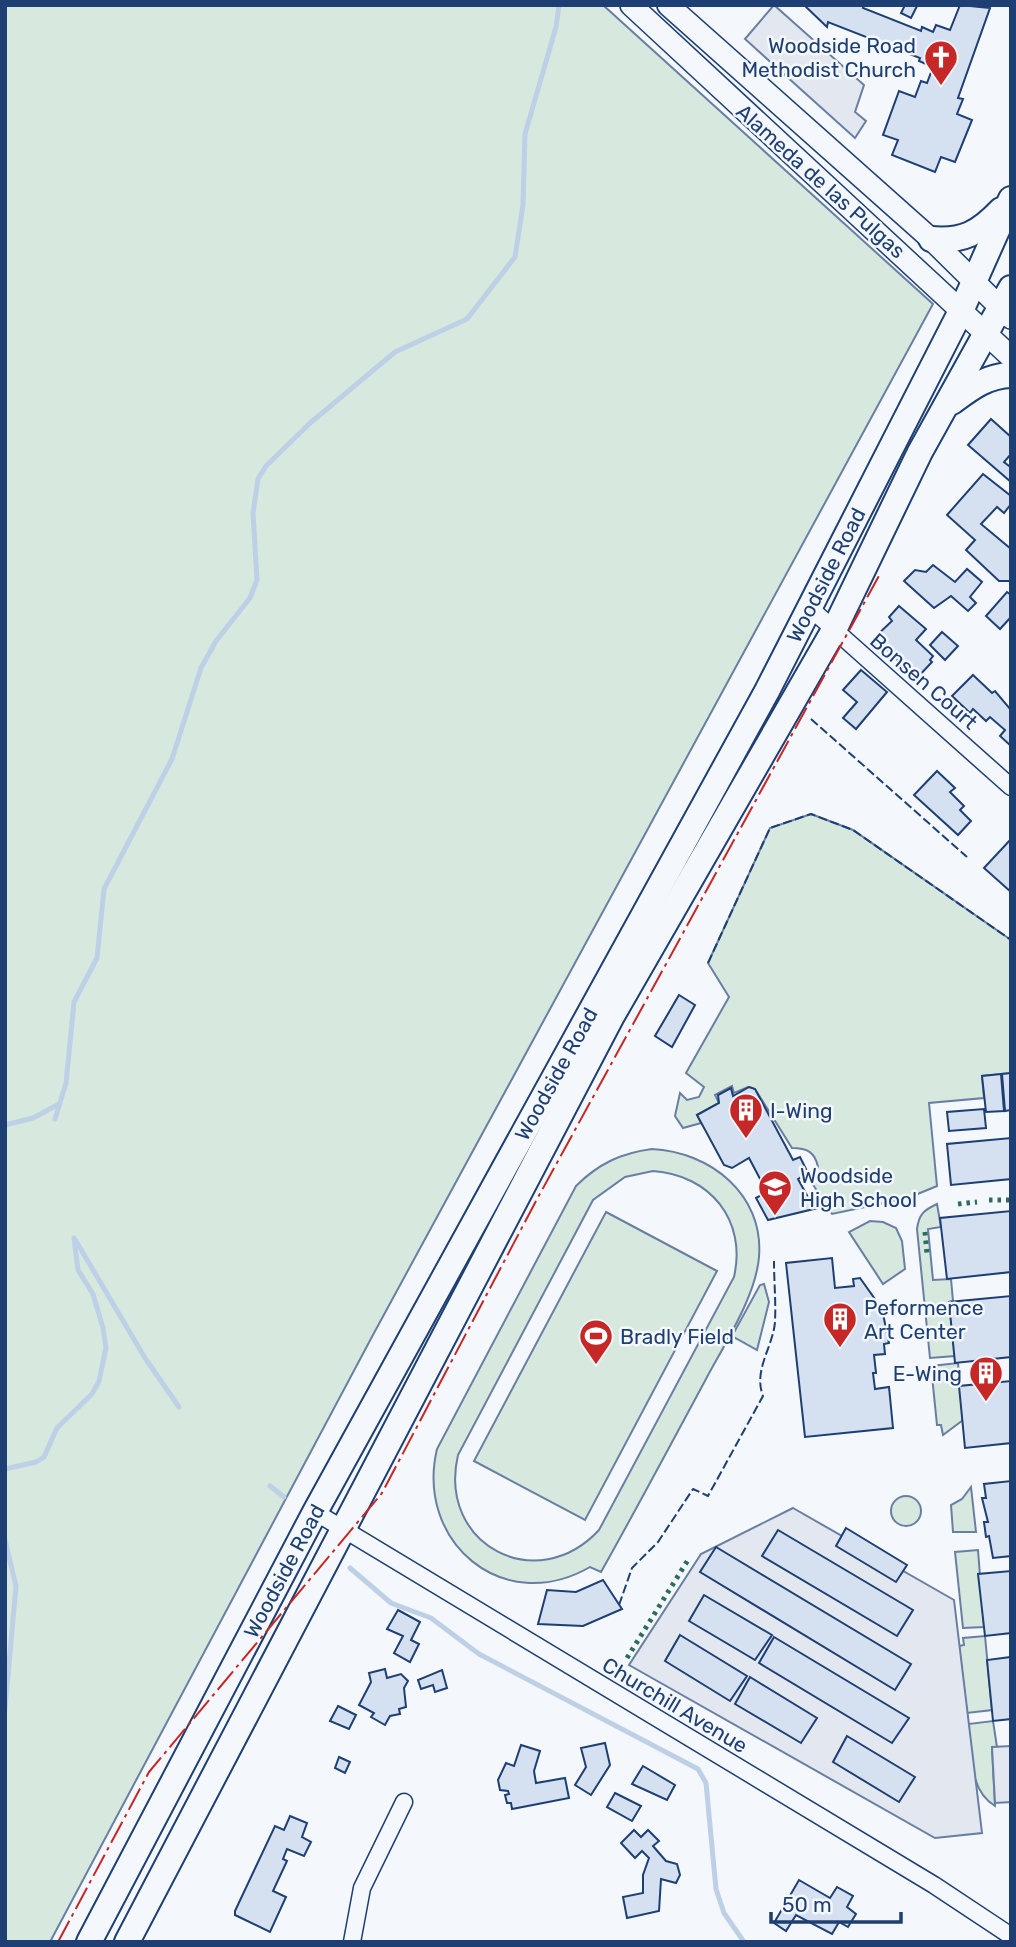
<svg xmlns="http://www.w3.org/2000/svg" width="1016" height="1947" font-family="Rubik,sans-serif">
<rect width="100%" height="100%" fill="#f4f7fb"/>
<g fill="#d7e8df" stroke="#687fa3" stroke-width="2" fill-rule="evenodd">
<polygon points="5,5 603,5 933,304 374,1333 50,1942 5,1942"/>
<path d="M811,814l42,16 158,110v133l-29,3 2,22 -55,5 8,83 -29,12 -76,16 -22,-34 8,-13c-3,-15 -11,-19 -26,-19l-37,-59 -7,-2 -14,6 -2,-7 -17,9 4,8 -22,12 4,8 -18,5 -8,-12 5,-23 7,7 12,-3 5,-10 -18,-14 43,-76 -21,-34 62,-135z"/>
<path d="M652,1149c58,3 112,45 107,108 -3,39 -35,88 -53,122 -35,65 -69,129 -105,193l-11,-5c-87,50 -175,-25 -153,-118l139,-263c22,-22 45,-33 76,-37zM653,1171c57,4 94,49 81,106l-135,253c-62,67 -162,15 -141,-75l135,-255 32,-23z"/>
<path d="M937,1204l4,23 -13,2 5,51 18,-1 2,22 -4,1 6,54 -25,2 -13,-129c2,-15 7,-19 20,-25z"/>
<polygon points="606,1212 717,1271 585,1520 474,1461"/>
<polygon points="870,1221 883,1222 896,1228 902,1241 905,1269 883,1284 849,1232"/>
<polygon points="764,1284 769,1302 757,1350 732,1336 760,1285"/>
<polygon points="958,1363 963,1420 943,1435 941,1425 937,1425 931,1366"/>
<polygon points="971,1487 976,1532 953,1532 951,1505 962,1499"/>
<circle cx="906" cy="1511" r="15"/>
<polygon points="978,1550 984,1627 963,1628 955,1552"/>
<polygon points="985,1636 992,1710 967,1713 959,1646 964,1645 963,1638"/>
<path d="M993,1721l4,26 -5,1 3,58c-27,-16 -23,-54 -27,-82z"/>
</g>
<g fill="#e3e8f0" stroke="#687fa3" stroke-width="2">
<polygon points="774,5 864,85 855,112 866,121 855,138 745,39"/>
<polygon points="793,1508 954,1600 982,1833 935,1838 629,1665 701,1554"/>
<polygon points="1011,1746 1011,1802 995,1803 992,1747"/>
</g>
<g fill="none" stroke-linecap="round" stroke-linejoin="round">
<g stroke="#bed0e5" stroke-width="5">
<polyline points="55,1119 66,1083 74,1002 97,958 104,889 172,759 201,668 216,641 250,598 257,580 253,513 258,479 266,466 309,424 395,352 467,319 515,257 523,205 525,134 556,27 559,5"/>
<polyline points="5,1125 33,1118 59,1104"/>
<polyline points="76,1241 145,1358 179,1407"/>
<polyline points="5,1469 36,1462 44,1457 57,1428 92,1394 99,1381 106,1348 103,1328 93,1294 78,1270 74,1238"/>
<polyline points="270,1486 284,1497"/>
<polyline points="5,1540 16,1586 5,1709"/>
<polyline points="350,1568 391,1603 431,1618 479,1654 698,1769 706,1783 716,1889 724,1913 744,1942"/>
</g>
</g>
<g fill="#d5e0f0" stroke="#1d3f73" stroke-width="2">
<polygon points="804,5 864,5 863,8 921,31 922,27 933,32 936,25 950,30 960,5 990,8 958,98 963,99 957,114 972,120 955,162 941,157 935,172 892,155 898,140 883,135 899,91 915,97 921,81 927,83 933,67 919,61 920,58 828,22 827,27"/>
<polygon points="905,5 917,6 911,18 901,13"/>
<polygon points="991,419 1011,437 1011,454 1004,462 1009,466 1011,464 1011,482 968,445"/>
<polygon points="983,474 1011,496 1011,504 1004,513 997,507 981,524 1011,549 1011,581 999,581 966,550 975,540 947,515"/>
<polygon points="933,565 955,582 967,569 982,582 970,597 976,603 968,611 951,596 934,608 904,581 915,570 926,572"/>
<polygon points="1007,592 1011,595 1011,617 1000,629 986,616"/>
<polygon points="899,606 926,629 916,640 933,656 930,660 932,662 916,679 875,637 892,621 889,617"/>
<polygon points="942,632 958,646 945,660 930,645"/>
<polygon points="861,670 887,692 856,729 843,718 857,702 843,690"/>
<polygon points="973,675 992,693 995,691 1011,710 1011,746 1000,736 1005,730 990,717 986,721 973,709 970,713 952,696"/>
<polygon points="937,771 955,788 950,792 964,806 960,810 971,821 958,835 914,795"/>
<polygon points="1011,839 1011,892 984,868"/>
<polygon points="679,995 695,1005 672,1047 655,1036"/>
<polygon points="1011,1073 1011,1110 1005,1111 1002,1074"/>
<polygon points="1001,1074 1004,1111 986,1112 982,1076"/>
<polygon points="749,1087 755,1089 793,1160 800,1157 808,1173 798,1179 809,1199 815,1195 822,1207 768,1220 756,1198 767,1192 749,1158 732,1168 724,1165 697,1115 719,1103 718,1095 731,1088 733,1096"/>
<polygon points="984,1109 986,1128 949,1131 947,1112"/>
<polygon points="1011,1138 1011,1179 951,1185 947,1144"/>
<polygon points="1011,1211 1011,1272 947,1279 940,1218"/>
<polygon points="832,1258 835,1288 854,1286 853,1279 860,1278 882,1309 889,1343 884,1344 885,1354 874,1355 876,1373 873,1373 875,1389 889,1387 893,1428 805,1437 786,1263"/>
<polygon points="1011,1296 1011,1357 955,1363 949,1302"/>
<polygon points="1011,1381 1011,1443 965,1448 959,1386"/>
<polygon points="1011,1481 1011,1556 993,1558 989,1536 986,1537 984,1522 988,1522 982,1498 986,1498 984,1484"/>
<polygon points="846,1528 907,1565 896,1582 836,1546"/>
<polygon points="778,1530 913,1610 897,1636 762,1556"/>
<polygon points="716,1547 911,1664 895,1690 700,1572"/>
<polygon points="1011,1571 1011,1633 985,1636 978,1574"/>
<polygon points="603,1580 622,1609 583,1626 538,1624 547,1590 576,1592"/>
<polygon points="704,1595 772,1635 755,1660 689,1621"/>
<polygon points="398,1610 420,1622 411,1640 419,1644 410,1662 394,1653 403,1636 387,1629"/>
<polygon points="680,1635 747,1676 730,1701 665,1661"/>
<polygon points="774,1637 909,1718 892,1743 759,1663"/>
<polygon points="1011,1657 1011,1719 993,1721 987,1660"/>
<polygon points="385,1669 387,1678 401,1674 408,1681 404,1688 406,1707 399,1709 400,1714 390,1716 385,1725 371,1717 374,1713 359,1705 371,1682 369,1673"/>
<polygon points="442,1670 447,1688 435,1692 433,1685 421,1689 418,1680"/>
<polygon points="750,1677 817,1718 801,1743 735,1704"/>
<polygon points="338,1706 356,1715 349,1729 330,1721"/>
<polygon points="847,1736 915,1777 899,1802 833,1762"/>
<polygon points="605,1743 610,1765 591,1795 575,1785 586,1767 581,1748"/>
<polygon points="521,1745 540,1751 534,1771 536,1783 565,1778 569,1798 512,1809 511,1803 507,1803 505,1795 509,1794 508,1791 500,1790 498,1780 506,1763 514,1766"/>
<polygon points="339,1757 350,1762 345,1773 335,1768"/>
<polygon points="643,1766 675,1785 667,1800 632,1784"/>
<polygon points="615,1793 641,1806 632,1821 607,1807"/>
<polygon points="290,1816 307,1823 302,1837 311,1842 304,1856 287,1849 283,1859 287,1861 273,1891 286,1897 270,1932 235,1915 235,1911 275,1826 284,1830"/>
<polygon points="634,1830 641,1837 648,1830 659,1841 653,1846 666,1861 677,1864 680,1875 676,1883 661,1879 659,1911 627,1918 623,1897 643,1893 643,1875 649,1858 642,1851 635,1858 621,1843"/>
<polygon points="799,1880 830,1898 837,1887 853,1896 847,1907 856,1914 848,1927 839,1922 832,1934 796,1915 786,1931 774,1923"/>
</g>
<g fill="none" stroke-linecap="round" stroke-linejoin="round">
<g stroke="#1d3f73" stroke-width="19">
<g id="minor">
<polyline points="810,608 1011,787"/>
<polyline points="315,1512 934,1885 1011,1936"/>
<polyline points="352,1942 362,1888 404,1802"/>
</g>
</g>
<g stroke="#1d3f73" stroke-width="24">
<g id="secondary">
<polyline points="631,5 1011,357"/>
<polyline points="668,5 931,239 1011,318"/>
</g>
</g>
<g stroke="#1d3f73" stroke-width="28">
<g id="primary">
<path d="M931,239c32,3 48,-6 70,-29"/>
<path d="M952,402c19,-14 34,-26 59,-27"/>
<polyline points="89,1942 315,1512 767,691 961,311 1011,199"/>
<polyline points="127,1942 612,1016 834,630 920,452 1011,288"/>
</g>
</g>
<use href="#minor" stroke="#f4f7fb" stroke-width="16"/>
<use href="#secondary" stroke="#f4f7fb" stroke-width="21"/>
<use href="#primary" stroke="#f4f7fb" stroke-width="24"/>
<g stroke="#2c6c60" stroke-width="5" stroke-dasharray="3.5 5" stroke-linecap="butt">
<polyline points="989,1200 1011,1200"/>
<polyline points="958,1204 977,1202"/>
<polyline points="925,1232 927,1254"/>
<polyline points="627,1658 688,1560"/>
</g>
<g stroke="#1d3f73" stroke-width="2" stroke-dasharray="9 3.5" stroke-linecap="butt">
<polyline points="811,719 967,857"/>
<polyline points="708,963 770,828 811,814 853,830 1011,940"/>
<path d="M619,1605l13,-37 26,-26 35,-53 15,7 55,-100c-10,-26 10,-49 12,-74 1,-20 -1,-41 -1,-61"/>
</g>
<polyline stroke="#c62828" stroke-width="2" stroke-dasharray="24 5 3.5 5" stroke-linecap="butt" points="58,1942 149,1772 382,1493 536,1201 880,574"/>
</g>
<defs>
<g id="church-pin" transform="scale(1.75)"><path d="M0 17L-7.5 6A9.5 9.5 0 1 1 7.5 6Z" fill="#c62828" stroke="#f4f7fb"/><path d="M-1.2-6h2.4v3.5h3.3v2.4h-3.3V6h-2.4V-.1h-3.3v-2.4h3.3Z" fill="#fff"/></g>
<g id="building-pin" transform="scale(1.75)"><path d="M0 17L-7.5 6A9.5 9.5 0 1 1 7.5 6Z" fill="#c62828" stroke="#f4f7fb"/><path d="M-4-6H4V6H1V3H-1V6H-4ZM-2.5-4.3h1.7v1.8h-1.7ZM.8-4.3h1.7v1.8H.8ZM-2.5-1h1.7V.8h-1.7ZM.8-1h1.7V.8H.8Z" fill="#fff"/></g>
<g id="school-pin" transform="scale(1.75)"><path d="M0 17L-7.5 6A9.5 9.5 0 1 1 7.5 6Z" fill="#c62828" stroke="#f4f7fb"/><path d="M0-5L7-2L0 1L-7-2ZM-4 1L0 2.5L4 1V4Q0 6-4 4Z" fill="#fff"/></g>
<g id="stadium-pin" transform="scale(1.75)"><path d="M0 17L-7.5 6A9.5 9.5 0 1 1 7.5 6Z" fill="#c62828" stroke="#f4f7fb"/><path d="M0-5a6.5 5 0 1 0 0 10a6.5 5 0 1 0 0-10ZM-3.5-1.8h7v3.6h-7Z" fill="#fff"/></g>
</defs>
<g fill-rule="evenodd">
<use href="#church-pin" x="941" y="57"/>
<use href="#building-pin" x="746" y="1110"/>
<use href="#school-pin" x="775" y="1187"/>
<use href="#building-pin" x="840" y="1319"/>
<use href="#stadium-pin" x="596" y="1336"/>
<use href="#building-pin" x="986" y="1373"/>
</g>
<g text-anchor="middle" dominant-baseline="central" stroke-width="5" stroke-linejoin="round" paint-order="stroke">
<g font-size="21" fill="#1d3f73" stroke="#f4f7fb" text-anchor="start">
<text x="916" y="45" text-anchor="end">Woodside Road<tspan x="916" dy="24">Methodist Church</tspan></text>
<text x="770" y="1110">I-Wing</text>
<text x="800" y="1175">Woodside<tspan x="800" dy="24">High School</tspan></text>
<text x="864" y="1307">Peformence<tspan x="864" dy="24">Art Center</tspan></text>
<text x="620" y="1336">Bradly Field</text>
<text x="962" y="1373" text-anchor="end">E-Wing</text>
</g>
<g font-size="21" fill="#1d3f73" stroke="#f4f7fb">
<text transform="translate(821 181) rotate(42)">Alameda de las Pulgas</text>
<text transform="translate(826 575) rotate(-63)">Woodside Road</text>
<text transform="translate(924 681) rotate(41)">Bonsen Court</text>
<text transform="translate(556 1074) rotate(-61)">Woodside Road</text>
<text transform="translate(284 1571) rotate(-62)">Woodside Road</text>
<text transform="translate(675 1705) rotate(31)">Churchill Avenue</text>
</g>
</g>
<rect width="1016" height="1947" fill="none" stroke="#1d3f73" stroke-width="14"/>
<path d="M771 1912v10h130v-10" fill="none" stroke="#1d3f73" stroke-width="3.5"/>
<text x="782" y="1912" font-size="21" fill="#1d3f73" stroke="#f4f7fb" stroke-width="5" paint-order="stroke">50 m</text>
</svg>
